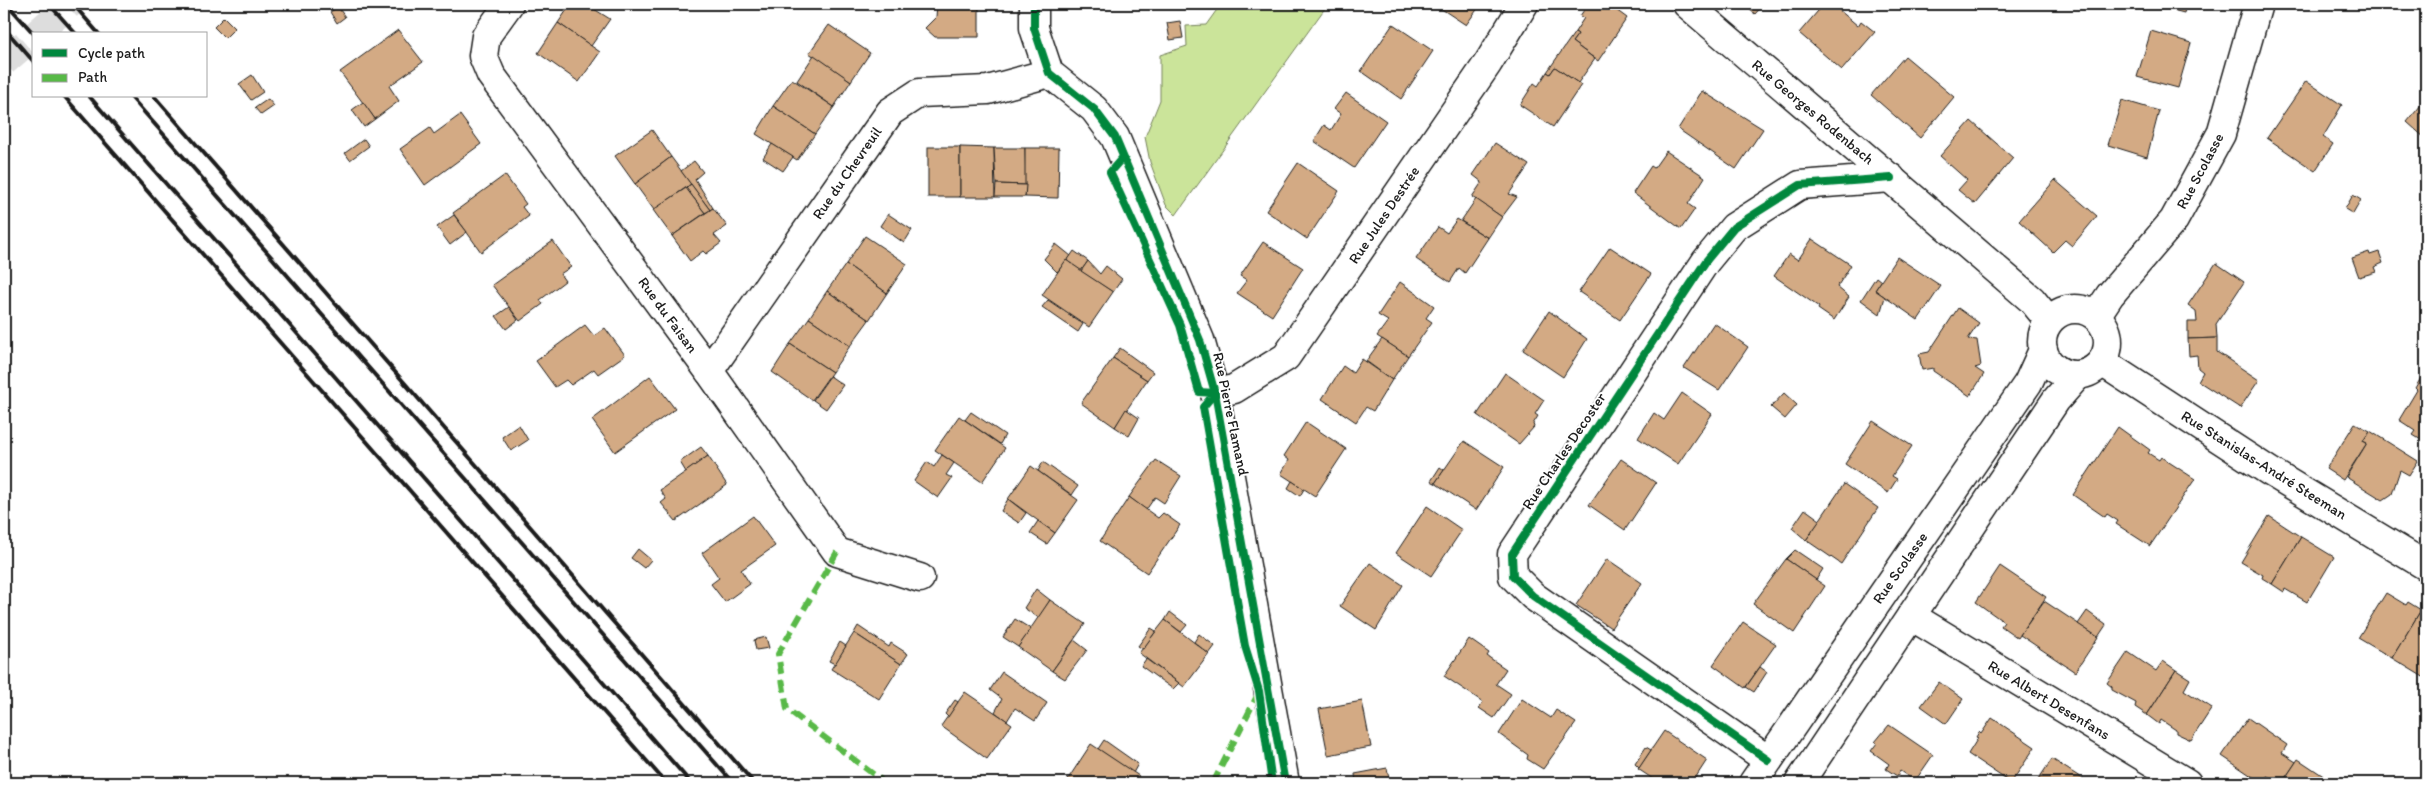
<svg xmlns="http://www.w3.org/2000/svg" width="2430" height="787" font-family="Itim,sans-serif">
<rect width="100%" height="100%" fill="#fff"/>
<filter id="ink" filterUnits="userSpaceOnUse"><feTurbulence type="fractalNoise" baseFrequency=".02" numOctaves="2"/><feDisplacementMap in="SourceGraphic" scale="10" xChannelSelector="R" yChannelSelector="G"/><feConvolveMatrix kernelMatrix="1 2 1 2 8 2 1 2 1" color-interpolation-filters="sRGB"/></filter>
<g filter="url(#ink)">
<polygon fill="#cbe49a" stroke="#74805b" points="1221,4 1328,4 1176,215 1166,205 1150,162 1145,137 1160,100 1160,55 1187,46 1186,26 1206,25"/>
<g fill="#d3aa84" stroke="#1c1c1c">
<polygon points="571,4 586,4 610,19 591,46 558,23"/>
<polygon points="937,4 979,4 979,37 935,37 925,28 936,17"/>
<polygon points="1434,4 1481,4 1466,25"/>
<polygon points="1588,4 1608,4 1627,18 1598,61 1572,42 1578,34 1575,32 1584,18 1580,16"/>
<polygon points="1743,4 1764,4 1755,14"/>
<polygon points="1824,4 1832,4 1858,26 1861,21 1875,32 1842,70 1799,33"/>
<polygon points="2150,4 2186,4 2184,13"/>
<polygon points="338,7 345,17 337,23 330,12"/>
<polygon points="224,17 235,28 225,38 214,27"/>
<polygon points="1180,21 1183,38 1170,40 1167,23"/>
<polygon points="558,23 600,52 579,82 538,53"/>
<polygon points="1393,24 1433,51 1401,99 1361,71"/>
<polygon points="829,25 870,53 851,81 809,53"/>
<polygon points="398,30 423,62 389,86 399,101 375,119 340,72"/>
<polygon points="2151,31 2191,43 2178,88 2137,77"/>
<polygon points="1575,32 1578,34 1572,42 1595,59 1578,83 1555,67 1550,74 1547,72"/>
<polygon points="814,55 851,81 834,107 797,81"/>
<polygon points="1905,56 1954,97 1920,138 1871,95"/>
<polygon points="1555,67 1581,85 1553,127 1520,105 1534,83 1538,86 1547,72 1550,74"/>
<polygon points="252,75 263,92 251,100 239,84"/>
<polygon points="792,79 834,107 815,134 773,106"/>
<polygon points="2306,81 2342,105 2323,137 2333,144 2315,171 2267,138"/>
<polygon points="1702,91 1763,129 1736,169 1678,129"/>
<polygon points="1346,93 1386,121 1354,168 1314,141 1324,125 1331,130 1341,114 1334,109"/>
<polygon points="268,99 274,106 261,115 255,108"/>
<polygon points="2426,99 2426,139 2407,122"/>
<polygon points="2122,100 2159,111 2147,157 2108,145"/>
<polygon points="363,102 375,119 364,127 352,110"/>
<polygon points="773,106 815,134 797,160 756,134"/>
<polygon points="460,115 481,144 425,185 400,149 430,128 434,134"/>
<polygon points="1971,121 2013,158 1975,204 1958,190 1967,180 1940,156"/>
<polygon points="652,130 671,157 635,184 615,156"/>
<polygon points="364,139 369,146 350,160 345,153"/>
<polygon points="1495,143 1529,165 1509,194 1517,197 1502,217 1472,197 1482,182 1473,175"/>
<polygon points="772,144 793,157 783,171 763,158"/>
<rect x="928" y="147" width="32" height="50"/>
<polygon points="960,147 994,148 995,197 960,197"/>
<polygon points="994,148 1025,148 1026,185 996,184"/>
<polygon points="1025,148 1059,148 1058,198 1025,197"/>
<polygon points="1666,151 1705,177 1688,204 1695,209 1681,229 1633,193 1651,166 1654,168"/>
<polygon points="671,157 691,184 654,210 635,184"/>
<polygon points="694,161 703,172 695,179 713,208 710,210 681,171"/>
<polygon points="1298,163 1339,191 1307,239 1266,211"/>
<polygon points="505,175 526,204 522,207 529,216 481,252 453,213"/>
<polygon points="2055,180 2097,216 2072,246 2065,240 2053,252 2019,221"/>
<polygon points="691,184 710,210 705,213 686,188"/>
<polygon points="996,184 1026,185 1025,197 995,197"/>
<polygon points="686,188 705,213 672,236 653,210"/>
<polygon points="2353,195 2361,200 2353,214 2345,209"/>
<polygon points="1476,199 1502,217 1488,238 1461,221"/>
<polygon points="713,208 727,226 714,235 721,243 706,254 703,251 690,261 672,236"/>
<polygon points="888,214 912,230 904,243 880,226"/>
<polygon points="454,215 467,232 450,245 437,227"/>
<polygon points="1457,219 1488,238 1465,273 1459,268 1450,282 1416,259 1438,227 1447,233"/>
<polygon points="865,236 907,264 887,293 846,264"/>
<polygon points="1812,239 1851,265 1837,287 1849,297 1834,320 1818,309 1819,307 1774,276 1789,254 1798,260"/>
<polygon points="553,241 571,267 560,274 565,281 540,300 543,304 520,321 492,285"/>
<polygon points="1263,242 1303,268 1272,316 1237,293 1247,280 1240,276"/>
<polygon points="1056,244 1071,256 1057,272 1044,259"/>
<polygon points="1610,247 1651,274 1620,320 1579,292"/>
<polygon points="1074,251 1088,261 1081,271 1067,261"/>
<polygon points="2369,252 2370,255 2379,252 2383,263 2374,267 2376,272 2359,277 2352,258"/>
<polygon points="1897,257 1941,286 1918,320 1875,290"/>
<polygon points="1066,260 1113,292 1089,327 1042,295"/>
<polygon points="1088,261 1100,274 1106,266 1122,279 1113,292 1081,271"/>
<polygon points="2216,263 2244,282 2216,324 2217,338 2188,339 2188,322 2197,322 2196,311 2188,305"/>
<polygon points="846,264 887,293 869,320 827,291"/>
<polygon points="1876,277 1881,281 1875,290 1885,297 1880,314 1861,300"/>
<polygon points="1400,282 1434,306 1426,318 1432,322 1408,356 1377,336 1388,321 1378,315"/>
<polygon points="827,291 869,320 850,346 809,318"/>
<polygon points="1048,300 1083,324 1078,332 1042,307"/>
<polygon points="509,307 518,320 506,329 496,316"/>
<polygon points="1958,308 1979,323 1968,339 1977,340 1981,366 1975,368 1984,374 1970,396 1933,371 1933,368 1922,370 1919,354 1929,352"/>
<polygon points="1549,311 1587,339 1563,377 1523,350"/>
<polygon points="809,318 850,346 832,372 790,344"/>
<polygon points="1714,323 1748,347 1719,390 1684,368"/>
<polygon points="585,325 594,336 605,328 625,355 598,374 594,369 571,385 566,380 555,387 536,361"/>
<polygon points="2217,338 2217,352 2259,380 2240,408 2198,381 2203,372 2198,368 2197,355 2189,356 2188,339"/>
<polygon points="1382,339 1408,356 1392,380 1366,361"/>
<polygon points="790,344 832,372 812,400 772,372"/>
<polygon points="1120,348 1153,372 1147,380 1113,358"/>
<polygon points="1113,358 1147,380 1115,427 1081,403"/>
<polygon points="1362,359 1392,380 1373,411 1366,407 1356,422 1322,399 1343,366 1353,373"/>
<polygon points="1505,373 1544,400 1535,414 1538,416 1533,424 1534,427 1519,444 1477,415"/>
<polygon points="2426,375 2426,443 2413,435 2416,431 2399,420 2417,390 2415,388 2421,378"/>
<polygon points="650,376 675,409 615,452 592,420"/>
<polygon points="830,376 843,385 826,409 813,400"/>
<polygon points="1682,393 1712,414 1678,464 1638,438 1654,413 1664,420"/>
<polygon points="1784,393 1797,405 1785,419 1771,407"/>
<polygon points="1126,409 1139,418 1129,436 1115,427"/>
<polygon points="971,412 1005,435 1000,444 965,420"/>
<polygon points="959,416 1005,448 982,482 935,450"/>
<polygon points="1873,421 1912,446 1892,476 1897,479 1888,493 1845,464"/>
<polygon points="1306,422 1346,449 1315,496 1281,474 1289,460 1284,456"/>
<polygon points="2355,423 2370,431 2363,441 2367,443 2343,480 2326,469"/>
<polygon points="519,425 528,440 511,451 502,437"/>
<polygon points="2118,427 2150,450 2148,453 2159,460 2161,457 2195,479 2150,546 2116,524 2118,521 2107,514 2105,517 2073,495"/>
<polygon points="2370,431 2418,461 2409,475 2400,470 2392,494 2383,500 2346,477 2367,443 2363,441"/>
<polygon points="1464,441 1504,467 1476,510 1435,483"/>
<polygon points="701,447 708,456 686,472 680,462"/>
<polygon points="942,455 954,463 946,475 952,478 938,498 914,481 927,462 934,467"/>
<polygon points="708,456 727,485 676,521 661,503 666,499 660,490"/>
<polygon points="1621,459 1656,483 1625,530 1589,505"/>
<polygon points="1156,460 1181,476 1164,503 1155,497 1146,510 1129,497"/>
<polygon points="1043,462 1078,486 1072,495 1038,471"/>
<polygon points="1031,466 1078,500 1055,533 1008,499"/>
<polygon points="1440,467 1444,470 1435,483 1431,481"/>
<polygon points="1292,481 1304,489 1300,496 1288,488"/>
<polygon points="1844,484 1878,508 1841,564 1806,540"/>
<polygon points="1129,497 1158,518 1163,513 1180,525 1147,573 1100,541"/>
<polygon points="1008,499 1026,513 1019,523 1001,511"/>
<polygon points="1427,506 1462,530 1431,576 1396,553"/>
<polygon points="1805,509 1820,520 1806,540 1792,528"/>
<polygon points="753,516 775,546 741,570 750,584 725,602 711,584 719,578 702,553"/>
<polygon points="2269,516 2301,537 2272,584 2262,578 2263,575 2241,562"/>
<polygon points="1038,521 1055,533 1047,544 1030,533"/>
<polygon points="2301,537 2334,557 2307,602 2285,589 2284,592 2272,584"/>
<polygon points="638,549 651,560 644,568 631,558"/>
<polygon points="1795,550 1823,569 1816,580 1786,559"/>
<polygon points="1607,559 1642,583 1611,628 1576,605"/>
<polygon points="1786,559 1825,586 1794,633 1753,604"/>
<polygon points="1370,563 1403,585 1376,630 1340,606"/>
<polygon points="2000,566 2046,597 2018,638 2001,626 2004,622 1976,602"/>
<polygon points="1036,589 1050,600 1039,618 1024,608"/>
<polygon points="2386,593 2406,605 2408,602 2421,610 2392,658 2358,638"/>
<polygon points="1050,600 1085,624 1052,671 1018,647"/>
<polygon points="2044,601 2098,637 2075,672 2020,635"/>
<polygon points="2421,610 2426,613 2425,678 2392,658"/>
<polygon points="2087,611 2106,625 2098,637 2078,624"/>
<polygon points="1170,612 1187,625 1181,632 1165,620"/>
<polygon points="1015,619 1031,629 1018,647 1003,637"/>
<polygon points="1165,620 1209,654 1184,687 1139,653"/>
<polygon points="1743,622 1776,644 1745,688 1713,665"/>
<polygon points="858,626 889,647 891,643 908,654 901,664 854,633"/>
<polygon points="1151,628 1156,631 1143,649 1138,646"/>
<polygon points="854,633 901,664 879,699 831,669"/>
<polygon points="1199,634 1215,646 1209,654 1194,642"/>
<polygon points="766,637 769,648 756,650 754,640"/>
<polygon points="1469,639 1489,653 1487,656 1506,669 1496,684 1511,694 1494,718 1479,708 1483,702 1444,676"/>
<polygon points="1074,640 1087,650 1065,679 1052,671"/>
<polygon points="840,642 846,646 835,664 829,661"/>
<polygon points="2128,652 2156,671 2163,661 2176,670 2147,715 2135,707 2136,703 2112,690 2112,687 2107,683"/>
<polygon points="1146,659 1179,683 1173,689 1141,666"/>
<polygon points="1760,667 1767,672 1754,692 1746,687"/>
<polygon points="2176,670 2190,679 2184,690 2212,708 2191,740 2176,733 2176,730 2161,720 2159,724 2147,715"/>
<polygon points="1002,672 1047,703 1035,721 1015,708 1007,721 995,712 1002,699 990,690"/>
<polygon points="1939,682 1963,699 1946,724 1921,706"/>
<polygon points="965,692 1012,724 987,759 941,726"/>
<polygon points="1522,699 1551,718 1556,710 1576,723 1543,769 1527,759 1528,755 1499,734"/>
<polygon points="955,700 958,702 948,717 945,714"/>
<polygon points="1362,701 1371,747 1328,755 1319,709"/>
<polygon points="1992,718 2035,747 2011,783 1968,754 1978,738 1976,737 1979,732 1981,734"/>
<polygon points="2248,718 2287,745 2282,753 2296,762 2282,783 2267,776 2262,783 2222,756"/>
<polygon points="1889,725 1933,755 1915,781 1900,771 1897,776 1886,769 1889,764 1871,751 1877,743 1875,742"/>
<polygon points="1664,731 1707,760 1692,783 1659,783 1638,769"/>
<polygon points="1104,740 1138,764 1133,773 1098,749"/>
<polygon points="1091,744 1139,776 1134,783 1075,783 1068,779"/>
<polygon points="1646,747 1651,750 1639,768 1635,764"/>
<polygon points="2052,759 2089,783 2036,783"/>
<polygon points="2298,759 2334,783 2282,783"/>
<polygon points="1387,768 1390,783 1356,783 1355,774"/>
</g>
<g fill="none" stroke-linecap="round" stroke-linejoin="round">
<g stroke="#ddd" stroke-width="28" stroke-dasharray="28 14" stroke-linecap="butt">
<polyline points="36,34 70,4"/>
<polyline points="4,62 34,36"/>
</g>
<g stroke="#1c1c1c" stroke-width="31">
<g id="minor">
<polyline points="509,4 486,36 483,56 491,75 709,371 837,552 920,578"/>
<polyline points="1034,4 1034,28 1049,73 1094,109 1115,137 1200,340 1215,393 1285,783"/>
<polyline points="1687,4 2032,300 2049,321"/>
<circle cx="2075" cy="342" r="33"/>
<polyline points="2096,316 2110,295 2174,220 2221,134 2258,4"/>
<polyline points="2102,362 2269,471 2426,566"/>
<polyline points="709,371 890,112 919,93 988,90 1049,73"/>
<polyline points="1215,393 1234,389 1286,357 1488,63 1524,4"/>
<polyline points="1911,616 2187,783"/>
<polyline points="1768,760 1533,596 1513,576 1512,554 1706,261 1734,227 1800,185 1891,178"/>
<polyline points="1753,783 2028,383 2043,350"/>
<polyline points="1799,783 2056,400 2077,376"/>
</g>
</g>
<use href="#minor" stroke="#fff" stroke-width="28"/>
<g stroke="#1c1c1c" stroke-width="4">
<polyline points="7,4 34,34"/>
<polyline points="49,4 76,34"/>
<polyline points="73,4 99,34"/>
<polyline points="4,28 34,62"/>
<polyline points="64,96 666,783"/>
<polyline points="89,96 691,783"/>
<polyline points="130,96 733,783"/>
<polyline points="154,96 754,783"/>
</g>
<g stroke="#58b947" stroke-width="6" stroke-dasharray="12 6" stroke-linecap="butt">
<polyline points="837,552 778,654 787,709 885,783"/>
<polyline points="1213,783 1258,694"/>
</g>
<g stroke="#fff" stroke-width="11">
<g id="cycleway">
<polyline points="1034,4 1034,28 1049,73 1094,109 1115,137 1200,340 1215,393 1285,783"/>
<polyline points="1123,157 1110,172 1180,325 1199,392 1215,393 1203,407 1245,646 1259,691 1272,783"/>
<polyline points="1768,760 1533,596 1513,576 1512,554 1706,261 1734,227 1800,185 1891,178"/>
</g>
</g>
<use href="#cycleway" stroke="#00873e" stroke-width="8"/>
</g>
</g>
<g text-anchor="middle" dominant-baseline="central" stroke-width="4" stroke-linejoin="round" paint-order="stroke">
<g font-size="15" fill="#1c1c1c" stroke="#fff">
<text transform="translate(1813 112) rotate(40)">Rue Georges Rodenbach</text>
<text transform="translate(2200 171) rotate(-62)">Rue Scolasse</text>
<text transform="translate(847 173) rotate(-55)">Rue du Chevreuil</text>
<text transform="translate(1384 215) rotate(-56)">Rue Jules Destrée</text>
<text transform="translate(668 315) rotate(54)">Rue du Faisan</text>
<text transform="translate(1231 414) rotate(78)">Rue Pierre Flamand</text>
<text transform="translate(1564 451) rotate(-56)">Rue Charles Decoster</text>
<text transform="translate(2264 465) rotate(32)">Rue Stanislas-André Steeman</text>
<text transform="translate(1900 568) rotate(-55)">Rue Scolasse</text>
<text transform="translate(2049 700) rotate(31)">Rue Albert Desenfans</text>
</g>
</g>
<rect width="2430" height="787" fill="none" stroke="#fff" stroke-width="20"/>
<rect x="10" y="10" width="2410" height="767" fill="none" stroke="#1c1c1c" stroke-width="2" filter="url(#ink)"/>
<rect x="32" y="32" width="175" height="65" fill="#ffffff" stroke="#a4a4a4"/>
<rect x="42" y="49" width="25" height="8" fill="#00873e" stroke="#a4a4a4"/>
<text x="78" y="58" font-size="15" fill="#1c1c1c">Cycle path</text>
<rect x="42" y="74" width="25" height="8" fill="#58b947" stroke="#a4a4a4"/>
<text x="78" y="82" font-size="15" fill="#1c1c1c">Path</text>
</svg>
